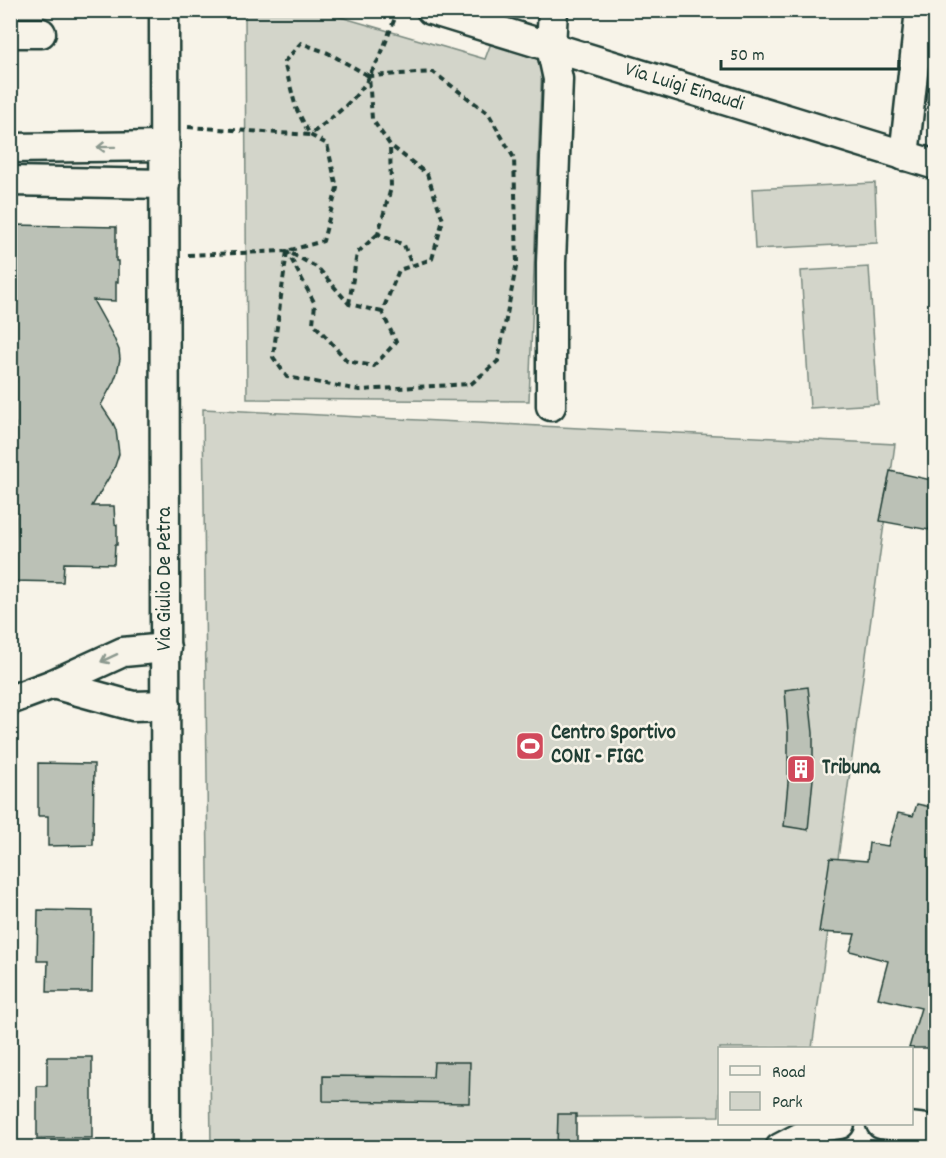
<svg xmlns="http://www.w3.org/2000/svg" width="946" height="1158" font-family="Dekko,sans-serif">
<rect width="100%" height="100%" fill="#f7f3e8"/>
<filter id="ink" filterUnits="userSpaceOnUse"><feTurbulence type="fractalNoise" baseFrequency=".0167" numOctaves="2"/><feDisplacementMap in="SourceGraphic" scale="12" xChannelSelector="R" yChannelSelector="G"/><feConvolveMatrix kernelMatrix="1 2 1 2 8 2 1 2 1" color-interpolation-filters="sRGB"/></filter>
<g filter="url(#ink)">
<g fill="#d3d5ca" stroke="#79897f" stroke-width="1.5">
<polygon points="245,11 320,11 485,59 491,43 542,61 529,401 247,399"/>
<polygon points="875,183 877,243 755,249 752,189"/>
<polygon points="869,267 878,404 810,408 801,271"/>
<polygon points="203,409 895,444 812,1048 720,1048 719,1116 574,1117 574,1147 211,1147"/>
</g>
<g fill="#bbc1b6" stroke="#1f3d34" stroke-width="1.5">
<polygon points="14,225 116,227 116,261 118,261 118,282 116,282 116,301 93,300 113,336 119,350 120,359 117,373 114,381 101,405 113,423 116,430 119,454 114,469 92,506 114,506 115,524 117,525 117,545 115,545 114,564 64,563 63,582 13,581 15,517 11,501 11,486 13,473 15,424 14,425 14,382 16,382 16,337 14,335 11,321 13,301 17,288 17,249 14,248"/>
<polygon points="890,471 936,481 936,496 929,530 880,521"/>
<polygon points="808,687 813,733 813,779 808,830 784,826 788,783 788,732 785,690"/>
<polygon points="38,763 94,764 93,845 48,846 48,816 38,816"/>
<polygon points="917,804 936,808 936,1048 909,1048 921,1008 878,998 888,961 850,951 855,934 819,932 830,858 867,861 869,843 888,846 898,813 913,816"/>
<polygon points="38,910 93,911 92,992 47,992 48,961 37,961"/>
<polygon points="47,1057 92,1057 92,1138 37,1138 37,1086 47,1086"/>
<polygon points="434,1062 470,1062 469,1103 323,1101 323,1076 433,1077"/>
<polygon points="558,1114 576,1114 576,1148 557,1147"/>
</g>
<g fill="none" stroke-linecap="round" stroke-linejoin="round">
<g stroke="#1f3d34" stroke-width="33">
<g id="minor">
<polyline points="164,10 166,1148"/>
<polyline points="431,10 936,165"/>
<polyline points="10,33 41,33"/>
<polyline points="10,148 165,146"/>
<polyline points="904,156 920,10"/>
<polyline points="10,181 165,184"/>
<polyline points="551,406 551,263 558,79 551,47 553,10"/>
<polyline points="53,684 133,706 166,705"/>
<polyline points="10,700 53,684 123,652 166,648"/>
<polyline points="881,1124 936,1130"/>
<polyline points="780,1148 820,1127 840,1124"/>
</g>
</g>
<g stroke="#1f3d34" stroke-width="4" stroke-dasharray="6 4.5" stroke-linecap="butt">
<polyline points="398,10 380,57 369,76 328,53 301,43 284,62 296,108 310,135 327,144 337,188 323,241 287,251 273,357 287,377 360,390 471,384 498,361 517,262 514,158 488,113 433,72 369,76 372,119 390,145 391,188 378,234 404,245 412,265"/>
<path d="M188,127l122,8c20,-16 47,-35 59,-58"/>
<polyline points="188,255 287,251"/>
<polyline points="349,304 357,253 378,234"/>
<polyline points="382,312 349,304 318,268 287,251 315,304 313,323 329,340 347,361 374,366 396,342 382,312 399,270 432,259 443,220 427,174 390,145"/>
</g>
<use href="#minor" stroke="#f7f3e8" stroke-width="28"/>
</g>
<defs><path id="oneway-shaft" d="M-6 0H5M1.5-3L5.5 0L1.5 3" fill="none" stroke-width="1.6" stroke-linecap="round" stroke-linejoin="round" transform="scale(1.5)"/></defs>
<g stroke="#8b988e">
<use href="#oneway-shaft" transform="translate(106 147) rotate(179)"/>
<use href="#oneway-shaft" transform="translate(109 658) rotate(155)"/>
</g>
</g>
<defs>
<g id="stadium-square" transform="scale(1.5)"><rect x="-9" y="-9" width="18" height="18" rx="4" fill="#d1495b" stroke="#f7f3e8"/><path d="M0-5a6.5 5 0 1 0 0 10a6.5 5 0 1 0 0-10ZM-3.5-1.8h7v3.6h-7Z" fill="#fff"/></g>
<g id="building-square" transform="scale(1.5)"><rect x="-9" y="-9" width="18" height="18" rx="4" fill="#d1495b" stroke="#f7f3e8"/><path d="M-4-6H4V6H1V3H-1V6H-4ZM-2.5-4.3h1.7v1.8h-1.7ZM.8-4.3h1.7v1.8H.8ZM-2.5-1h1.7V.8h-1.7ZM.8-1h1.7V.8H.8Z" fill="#fff"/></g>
</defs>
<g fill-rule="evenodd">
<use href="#stadium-square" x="530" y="746"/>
<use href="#building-square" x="801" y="769"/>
</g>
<g text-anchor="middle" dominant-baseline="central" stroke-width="5" stroke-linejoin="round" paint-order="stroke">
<g font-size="21" fill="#1f3d34" stroke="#f7f3e8">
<text transform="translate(684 88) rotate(17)">Via Luigi Einaudi</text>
<text transform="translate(166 579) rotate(-90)">Via Giulio De Petra</text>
</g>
<g font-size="21" font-weight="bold" fill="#1f3d34" stroke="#f7f3e8" text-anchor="start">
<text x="551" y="734">Centro Sportivo<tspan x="551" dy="24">CONI - FIGC</tspan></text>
<text x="822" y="769">Tribuna</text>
</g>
</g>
<rect width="946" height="1158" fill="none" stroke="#f7f3e8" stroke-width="36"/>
<rect x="18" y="18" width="910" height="1122" fill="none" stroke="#1f3d34" stroke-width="2" filter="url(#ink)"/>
<rect x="718" y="1047" width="195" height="78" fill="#f7f3e8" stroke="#a1aaa0" stroke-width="1.5"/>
<rect x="730" y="1066" width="30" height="9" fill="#f7f3e8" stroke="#a1aaa0" stroke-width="1.5"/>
<text x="772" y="1077" font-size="18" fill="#1f3d34">Road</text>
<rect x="730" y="1092" width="30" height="18" fill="#d3d5ca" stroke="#a1aaa0" stroke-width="1.5"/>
<text x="772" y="1107" font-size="18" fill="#1f3d34">Park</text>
<path d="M721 60v9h178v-9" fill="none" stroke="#1f3d34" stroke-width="3"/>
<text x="730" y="60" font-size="18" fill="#1f3d34" stroke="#f7f3e8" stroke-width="4.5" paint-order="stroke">50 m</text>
</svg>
